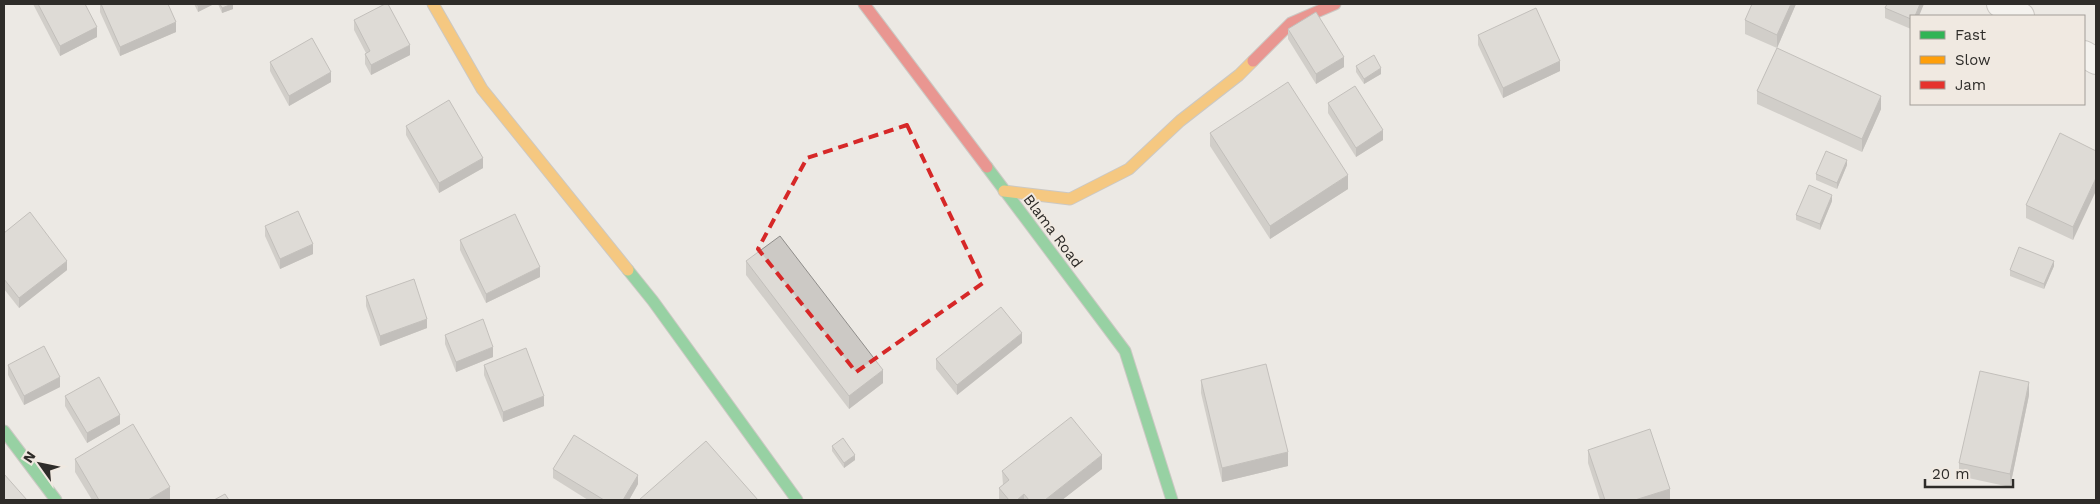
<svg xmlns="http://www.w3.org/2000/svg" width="2100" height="504" font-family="'Work Sans',sans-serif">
<rect width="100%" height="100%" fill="#ece9e4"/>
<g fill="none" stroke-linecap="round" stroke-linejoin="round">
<g stroke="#a3a19d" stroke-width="28">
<g id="street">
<polyline points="2000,4 2021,16"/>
<polyline points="2084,54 2096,61"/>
</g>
</g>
<g stroke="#a3a19d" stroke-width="13">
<g id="fast">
<polyline points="987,167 1125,351 1172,500"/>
<polyline points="628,270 653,301 797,500"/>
<polyline points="4,431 56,500"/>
</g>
</g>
<g stroke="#a3a19d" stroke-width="13">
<g id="slow">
<polyline points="433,4 482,89 628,270"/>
<polyline points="1004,191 1070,199 1129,169 1180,121 1239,75 1253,61"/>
</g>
</g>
<g stroke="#a3a19d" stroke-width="13">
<g id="jam">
<polyline points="864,4 987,167"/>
<polyline points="1253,61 1291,23 1335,4"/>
</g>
</g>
<use href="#street" stroke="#fcfcfb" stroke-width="26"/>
<use href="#fast" stroke="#30b455" stroke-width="11"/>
<use href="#slow" stroke="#ff9f0a" stroke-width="11"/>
<use href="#jam" stroke="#e5322d" stroke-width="11"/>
</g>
<g fill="#afada9">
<polygon points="33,4 85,4 97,37 60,56"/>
<polygon points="100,4 168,4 176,32 120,56 100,12"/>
<polygon points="194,4 212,4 212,5 198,12"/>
<polygon points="218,4 233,4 233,9 222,13"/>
<polygon points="1796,4 1777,48 1881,109 1862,152 1757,104 1757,91 1777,48 1745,34 1745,20"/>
<polygon points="1885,8 1911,16 1911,29 1885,18"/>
<polygon points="354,20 410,55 371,75 365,64 365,54 366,53 354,30"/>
<polygon points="1288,29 1344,67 1316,84 1288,39"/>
<polygon points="1478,35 1560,71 1503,98 1478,45"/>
<polygon points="270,62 331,82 289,106 270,71"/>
<polygon points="1356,66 1381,74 1364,84 1356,72"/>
<polygon points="1328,103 1383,140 1356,157 1328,113"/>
<polygon points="406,126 483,168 439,193 406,135"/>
<polygon points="1210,133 1348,189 1270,239 1210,146"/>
<polygon points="2096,151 2073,240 2026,218 2026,205"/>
<polygon points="1847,165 1837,189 1816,180 1816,174"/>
<polygon points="1832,201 1820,230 1796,220 1796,215"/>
<polygon points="265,226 313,254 280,269 265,236"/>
<polygon points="4,233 67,270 19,308 4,289"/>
<polygon points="460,240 540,277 486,303 460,250"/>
<polygon points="746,261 883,383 849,409 746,275"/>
<polygon points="2054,266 2044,289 2010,276 2010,270"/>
<polygon points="366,296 427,328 380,346 366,306"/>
<polygon points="445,335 493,357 456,372 445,344"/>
<polygon points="1022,343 957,395 936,369 936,359"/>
<polygon points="8,365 60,387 24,405 8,375"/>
<polygon points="484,365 544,406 503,422 484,375"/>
<polygon points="1201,380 1288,466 1222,482 1201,393"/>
<polygon points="2029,395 2010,487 1959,476 1959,463"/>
<polygon points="65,396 120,424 87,443 65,406"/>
<polygon points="832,446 855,460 844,468 832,451"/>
<polygon points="1588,450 1670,500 1600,500 1588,463"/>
<polygon points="75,459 170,500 92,500 75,472"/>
<polygon points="553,469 638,484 629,500 588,500 553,478"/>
<polygon points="1102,469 1062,500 999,500 999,488 1003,485 1002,471"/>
</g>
<g fill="#8f8d8a">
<polygon points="203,4 212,4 212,5 198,12 198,6"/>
<polygon points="233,4 233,9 222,13 222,8"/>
<polygon points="1791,4 1796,4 1777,48 1777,35"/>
<polygon points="1920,4 1924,4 1919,16 1915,16"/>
<polygon points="176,22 176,32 120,56 120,47"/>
<polygon points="97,27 97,37 60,56 60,46"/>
<polygon points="410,45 410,55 371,75 371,65"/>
<polygon points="1344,57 1344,67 1316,84 1316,74"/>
<polygon points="1560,61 1560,71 1503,98 1503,88"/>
<polygon points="1381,68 1381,74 1364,84 1364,79"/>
<polygon points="331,72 331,82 289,106 289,96"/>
<polygon points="1881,96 1881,109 1862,152 1862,139"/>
<polygon points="1383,130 1383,140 1356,157 1356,148"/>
<polygon points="483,158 483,168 439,193 439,183"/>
<polygon points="1847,160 1847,165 1837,189 1837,183"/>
<polygon points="1348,175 1348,189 1270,239 1270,226"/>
<polygon points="2096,178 2096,191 2073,240 2073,227"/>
<polygon points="1832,195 1832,201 1820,230 1820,224"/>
<polygon points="313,244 313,254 280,269 280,259"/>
<polygon points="67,261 67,270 19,308 19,298"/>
<polygon points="2054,261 2054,266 2044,289 2044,284"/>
<polygon points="540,267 540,277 486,303 486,294"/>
<polygon points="427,319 427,328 380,346 380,336"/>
<polygon points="1022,333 1022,343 957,395 957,385"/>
<polygon points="493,347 493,357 456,372 456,362"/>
<polygon points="883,370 883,383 849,409 849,396"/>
<polygon points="60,377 60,387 24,405 24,396"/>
<polygon points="2029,382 2029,395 2010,487 2010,474"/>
<polygon points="544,396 544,406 503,422 503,412"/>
<polygon points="120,415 120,424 87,443 87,433"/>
<polygon points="1288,452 1288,466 1222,482 1222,468"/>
<polygon points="855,455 855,460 844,468 844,463"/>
<polygon points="1102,455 1102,469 1062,500 1045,500"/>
<polygon points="638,475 638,484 629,500 623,500"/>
<polygon points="170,487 170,500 148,500"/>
<polygon points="1670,489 1670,500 1635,500"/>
<polygon points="1024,494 1024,500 1017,500"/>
</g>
<g fill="#ccc9c5" stroke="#8f8d8a">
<polygon points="38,4 85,4 97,27 60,46"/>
<polygon points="101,4 168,4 176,22 120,47"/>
<polygon points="197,4 203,4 198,6"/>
<polygon points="220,4 232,4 222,8"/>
<polygon points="385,4 388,4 410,45 371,65 365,54 370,51 354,20"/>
<polygon points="1752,4 1791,4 1777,35 1745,20"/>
<polygon points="1887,4 1920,4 1915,16 1911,16 1911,19 1885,8"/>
<polygon points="1536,8 1560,61 1503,88 1478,35"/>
<polygon points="1316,12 1344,57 1316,74 1288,29"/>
<polygon points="312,38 331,72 289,96 270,62"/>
<polygon points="1777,48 1881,96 1862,139 1757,91"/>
<polygon points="1374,55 1381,68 1364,79 1356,66"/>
<polygon points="1288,82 1348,175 1270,226 1210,133"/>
<polygon points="1355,86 1383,130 1356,148 1328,103"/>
<polygon points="449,100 483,158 439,183 406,126"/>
<polygon points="2060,133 2096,151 2096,178 2073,227 2026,205"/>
<polygon points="1826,151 1847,160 1837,183 1816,174"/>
<polygon points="1809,185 1832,195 1820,224 1796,215"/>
<polygon points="298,211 313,244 280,259 265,226"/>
<polygon points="30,212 67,261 19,298 4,279 4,233"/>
<polygon points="515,214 540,267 486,294 460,240"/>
<polygon points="780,236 883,370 849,396 746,261"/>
<polygon points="2019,247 2054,261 2044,284 2010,270"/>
<polygon points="414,279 427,319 380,336 366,296"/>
<polygon points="1001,307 1022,333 957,385 936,359"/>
<polygon points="483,319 493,347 456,362 445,335"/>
<polygon points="44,346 60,377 24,396 8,365"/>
<polygon points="526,348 544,396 503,412 484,365"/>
<polygon points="1266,364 1288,452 1222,468 1201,380"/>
<polygon points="1980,371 2029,382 2010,474 1959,463"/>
<polygon points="99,377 120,415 87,433 65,396"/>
<polygon points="1071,417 1102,455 1045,500 1029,500 1024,494 1017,500 1009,500 999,488 1009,480 1002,471"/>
<polygon points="133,424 170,487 148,500 99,500 75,459"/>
<polygon points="1650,429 1670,489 1635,500 1605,500 1588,450"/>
<polygon points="574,435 638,475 623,500 604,500 553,469"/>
<polygon points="843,438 855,455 844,463 832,446"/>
<polygon points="706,441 758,500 639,500"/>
<polygon points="4,474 27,500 4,500"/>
<polygon points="225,494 229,500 214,500"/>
</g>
<path d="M0 0H2100V504H0ZM907,125l76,158 -127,89 -98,-123 49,-91z" fill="#ece9e4" fill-opacity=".55" fill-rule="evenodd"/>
<path fill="none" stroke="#d62828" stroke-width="4" stroke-dasharray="10 6" stroke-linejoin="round" d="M907,125l76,158 -127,89 -98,-123 49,-91z"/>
<g text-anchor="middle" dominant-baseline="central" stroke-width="4" stroke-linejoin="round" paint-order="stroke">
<g font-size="15" fill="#2e2c29" stroke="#f0e9e1">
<text transform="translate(1053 231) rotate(53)">Blama Road</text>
</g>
</g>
<rect width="2100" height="504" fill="none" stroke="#2e2c29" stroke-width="10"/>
<rect x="1910" y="15" width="175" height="90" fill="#f0e9e1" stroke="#a29d97"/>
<rect x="1920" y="31" width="25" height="8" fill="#30b455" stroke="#a29d97"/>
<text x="1955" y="40" font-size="15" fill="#2e2c29">Fast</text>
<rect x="1920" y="56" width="25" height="8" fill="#ff9f0a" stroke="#a29d97"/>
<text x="1955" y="65" font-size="15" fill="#2e2c29">Slow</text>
<rect x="1920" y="81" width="25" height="8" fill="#e5322d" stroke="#a29d97"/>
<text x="1955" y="90" font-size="15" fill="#2e2c29">Jam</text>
<g transform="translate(40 464) rotate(303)" stroke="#f0e9e1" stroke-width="4" paint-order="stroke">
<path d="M0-4L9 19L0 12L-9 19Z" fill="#2e2c29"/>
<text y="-8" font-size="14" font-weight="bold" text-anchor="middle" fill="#2e2c29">N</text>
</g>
<path d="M1925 479v8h88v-8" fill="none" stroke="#2e2c29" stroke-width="2.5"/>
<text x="1932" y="479" font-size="15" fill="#2e2c29" stroke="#f0e9e1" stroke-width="4" paint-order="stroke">20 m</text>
</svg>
